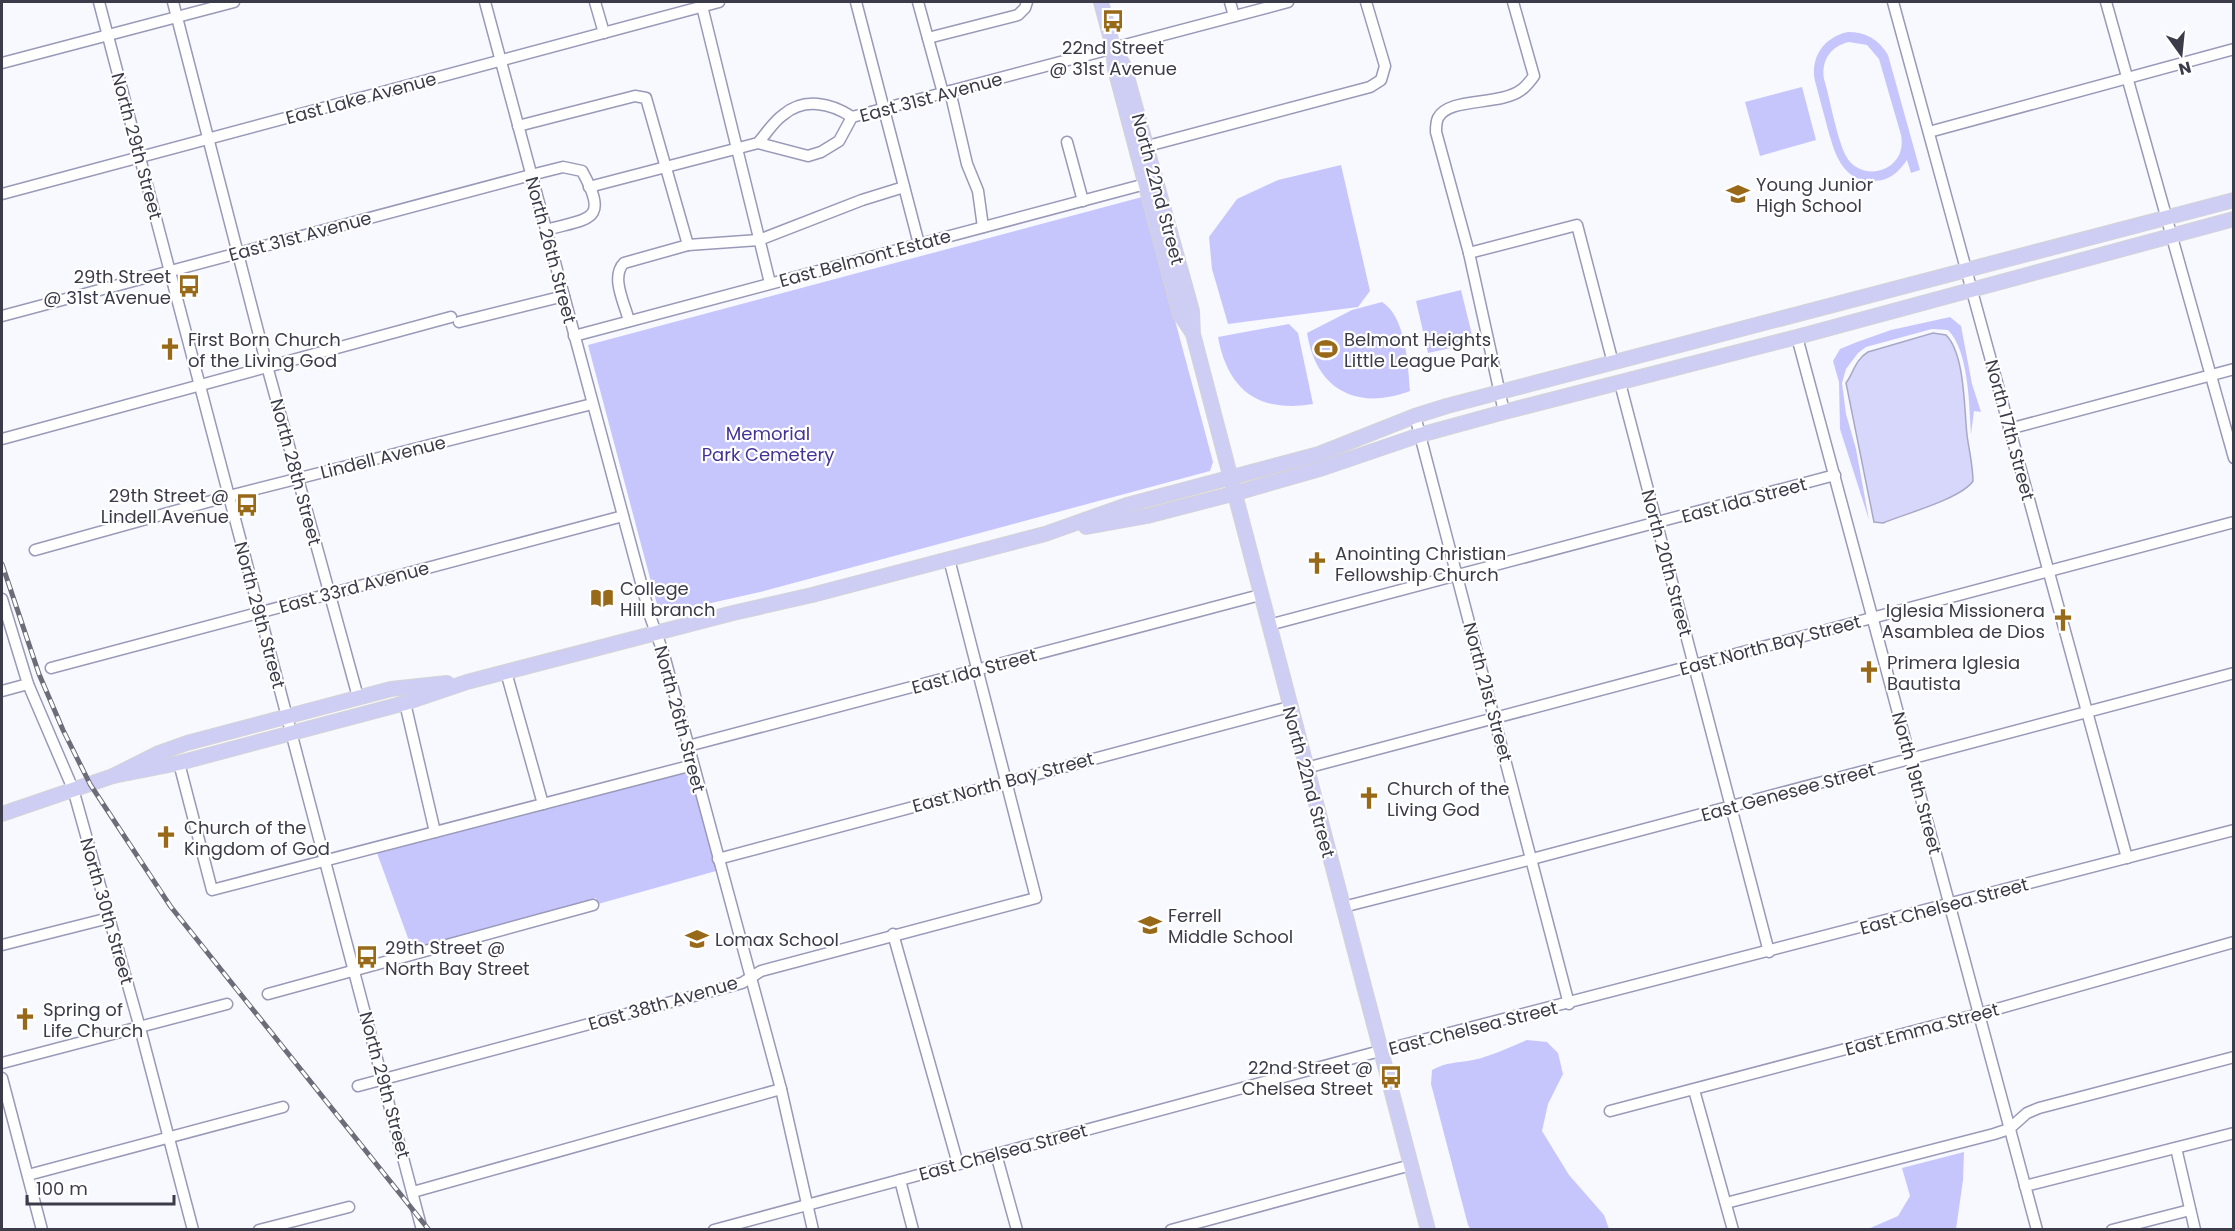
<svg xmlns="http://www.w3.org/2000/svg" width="2235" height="1231" font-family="Poppins,sans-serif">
<rect width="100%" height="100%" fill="#f8f8ff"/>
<g fill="#c7c6fc" fill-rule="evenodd">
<path d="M1848,32c17,0 31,7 40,23l32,115 -9,3 -4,-13c-8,12 -18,21 -33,21 -33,1 -40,-30 -47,-55 -4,-15 -8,-30 -12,-45 -5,-24 9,-44 33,-49zM1849,42l18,3 12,14 22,76c2,11 0,22 -10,30 -14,11 -36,8 -45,-9 -9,-17 -16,-57 -22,-77 -3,-19 7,-33 25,-37z"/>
<polygon points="1802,87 1816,140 1760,156 1745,102"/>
<polygon points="1341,165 1370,291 1358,307 1228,324 1212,269 1209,237 1237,199 1278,180"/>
<polygon points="1142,197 1213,462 1210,471 760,592 662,614 659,612 588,345"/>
<polygon points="1461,290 1474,343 1428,353 1416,301"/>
<path d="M1382,302c24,15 26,63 28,89 -53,20 -94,-1 -103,-58l45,-23z"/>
<path d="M1950,317l11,9 11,58 9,28 -7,-1 -3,23c-2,-29 -2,-83 -23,-104l-16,-1 -66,18 -8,6 -12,16 -4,14 4,31 10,35 13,71 -29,-91 -1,-47 -6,-21 7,-12 17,-7 34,-12z"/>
<path d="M1289,324l9,9 15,71c-54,9 -85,-13 -95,-67z"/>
<polygon points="690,771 716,871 598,904 596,898 412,949 377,853"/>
<path d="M1527,1040l20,2 11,11 5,21 -15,30 -6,27 27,44 35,40 5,14 -138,1 -3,-5 -37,-141 1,-14c14,-8 26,-7 41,-10 19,-4 36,-13 54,-20z"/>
<polygon points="1964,1152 1963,1180 1956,1229 1868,1229 1898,1216 1910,1196 1902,1168"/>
</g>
<path fill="#d7d7fb" stroke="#a8a8c6" stroke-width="1.5" d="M1933,333l13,2c19,19 18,73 21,100 2,15 6,31 6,46 -12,18 -69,33 -90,42l-9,-1 -28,-139c8,-11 9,-23 22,-31z"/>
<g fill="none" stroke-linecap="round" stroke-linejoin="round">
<g stroke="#9999b8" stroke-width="13">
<g id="minor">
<polyline points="99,2 422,1230"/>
<polyline points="173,2 267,366 358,697"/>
<polyline points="485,2 650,616 664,655 781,1089 813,1230"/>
<polyline points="595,2 604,33"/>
<polyline points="701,2 770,283"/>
<polyline points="856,2 919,244"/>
<polyline points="918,2 943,93"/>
<polyline points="1230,2 1234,16"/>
<polyline points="1893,2 2127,858"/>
<polyline points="2106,2 2234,458"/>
<polyline points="928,38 1018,15 1025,8 1027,2"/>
<polyline points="2,63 234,2"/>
<polyline points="950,91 967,164 978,191 983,227"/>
<polyline points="518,126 635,96 646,98 688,245"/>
<polyline points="1929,132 2234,49"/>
<polyline points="1067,142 1083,201"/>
<path d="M758,143c8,-9 15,-21 25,-28 21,-18 48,-12 69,2"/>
<polyline points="1140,148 1370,87 1381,80 1385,66 1366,2"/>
<polyline points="589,187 758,143 808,156 821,152 839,141 852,117 1288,2"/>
<polyline points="2,194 719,2"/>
<polyline points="1469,253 1577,225 1613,363"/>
<path d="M2,316l529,-141 32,-8 19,4c28,51 7,47 -36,59"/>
<path d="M629,321c-4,-17 -19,-44 -5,-58l64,-18 71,-5 103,-40 42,-13"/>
<polyline points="459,322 564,296"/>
<polyline points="574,336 1153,182"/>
<polyline points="1797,337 2037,1230"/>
<polyline points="1620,383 1769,952"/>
<path d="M1504,412l-35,-159 -33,-121c0,-4 0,-10 2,-14 10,-21 62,-12 83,-28 5,-3 9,-9 13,-14l-21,-74"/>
<polyline points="1415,416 1569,1004"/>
<polyline points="2009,429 2234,369"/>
<polyline points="2,439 451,317"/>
<polyline points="35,550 229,496 592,404"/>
<polyline points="2,599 28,684 73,789 140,1028 193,1230"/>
<polyline points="1269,625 1835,475"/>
<polyline points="51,668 623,516"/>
<polyline points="506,672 543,804"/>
<polyline points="2,691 28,684"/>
<polyline points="405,703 435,832"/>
<polyline points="688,746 1260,595"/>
<polyline points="179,763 212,890 693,765"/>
<polyline points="1306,768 2234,522"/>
<polyline points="718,859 1289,707"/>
<polyline points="1343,907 1532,859 2234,673"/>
<polyline points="893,934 958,1164"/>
<polyline points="2,945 109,918"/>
<polyline points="268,994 593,905"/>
<polyline points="2,1063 227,1004"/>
<polyline points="2,1078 42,1230"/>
<polyline points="358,1086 742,983 761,971 1036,898 949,559"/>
<polyline points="1694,1090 1733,1230"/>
<polyline points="1610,1111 1979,1014 2234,942"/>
<polyline points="2176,1148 2195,1230"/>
<polyline points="996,1154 1017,1230"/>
<polyline points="28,1175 283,1107"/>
<polyline points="900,1180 913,1230"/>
<polyline points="2025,1186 2234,1133"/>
<polyline points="413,1192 781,1089"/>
<polyline points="1726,1203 1994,1134 2009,1129 2027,1113 2039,1108 2234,1057"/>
<polyline points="259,1230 349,1207"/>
<polyline points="714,1230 1380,1051 2234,830"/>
<polyline points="1171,1230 1411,1165"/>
<polyline points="2112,1230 2190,1210"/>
</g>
</g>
<g stroke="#d4d4d7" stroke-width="16">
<g id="major">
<polyline points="1101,2 1113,47 1115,69 1180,314 1192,332"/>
<polyline points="1113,47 1124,66 1192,311 1193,334 1428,1230"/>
<polyline points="1086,527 1147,516 1236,493 1323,468 1420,435 1504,412 1797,337 2234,219"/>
<polyline points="113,776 179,763 405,703 467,682 733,613 812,595 1045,534 1127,505 1319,454 1415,416 1447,406 2234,200"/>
<polyline points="2,814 113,776 159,753 187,743 391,689 447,683"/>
</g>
</g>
<use href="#minor" stroke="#fff" stroke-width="10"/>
<use href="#major" stroke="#cecdf4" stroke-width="14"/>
<g stroke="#6d6d79" stroke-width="5">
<polyline id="rail" points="2,564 39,674 63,730 90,784 171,907 429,1230"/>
</g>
<use href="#rail" stroke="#fff" stroke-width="3" stroke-dasharray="9" stroke-linecap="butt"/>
</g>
<defs>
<g id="bus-bare" transform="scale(1.8)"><path d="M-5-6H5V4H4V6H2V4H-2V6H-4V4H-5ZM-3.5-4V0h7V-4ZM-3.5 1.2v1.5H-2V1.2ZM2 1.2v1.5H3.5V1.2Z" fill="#986919" stroke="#fff" stroke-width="2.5" paint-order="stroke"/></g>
<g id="school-bare" transform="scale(1.8)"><path d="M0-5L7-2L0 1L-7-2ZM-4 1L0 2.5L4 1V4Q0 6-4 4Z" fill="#986919" stroke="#fff" stroke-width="2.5" paint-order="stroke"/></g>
<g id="church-bare" transform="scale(1.8)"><path d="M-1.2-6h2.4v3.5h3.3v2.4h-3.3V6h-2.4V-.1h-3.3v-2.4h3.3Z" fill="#986919" stroke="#fff" stroke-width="2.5" paint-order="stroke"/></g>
<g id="stadium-bare" transform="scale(1.8)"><path d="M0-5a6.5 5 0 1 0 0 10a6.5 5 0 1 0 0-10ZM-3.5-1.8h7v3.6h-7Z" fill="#986919" stroke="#fff" stroke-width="2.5" paint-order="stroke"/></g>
<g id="library-bare" transform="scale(1.8)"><path d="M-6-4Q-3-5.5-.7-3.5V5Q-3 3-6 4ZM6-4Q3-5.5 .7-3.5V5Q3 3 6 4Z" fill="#986919" stroke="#fff" stroke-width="2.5" paint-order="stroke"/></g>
</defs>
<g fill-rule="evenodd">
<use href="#bus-bare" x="1113" y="21"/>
<use href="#school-bare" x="1738" y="194"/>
<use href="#bus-bare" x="189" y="286"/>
<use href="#church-bare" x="170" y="349"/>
<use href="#stadium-bare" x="1326" y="349"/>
<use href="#bus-bare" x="247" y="505"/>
<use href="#church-bare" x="1317" y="563"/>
<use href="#library-bare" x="602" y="598"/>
<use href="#church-bare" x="2063" y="620"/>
<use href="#church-bare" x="1869" y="672"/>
<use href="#church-bare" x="1369" y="798"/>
<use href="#church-bare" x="166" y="837"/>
<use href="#school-bare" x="1150" y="925"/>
<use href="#school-bare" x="697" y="939"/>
<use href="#bus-bare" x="367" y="957"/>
<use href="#church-bare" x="25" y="1019"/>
<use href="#bus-bare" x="1391" y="1077"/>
</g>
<g text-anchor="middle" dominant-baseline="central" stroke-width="4.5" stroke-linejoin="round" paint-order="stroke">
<g font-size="18" fill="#3b3b49" stroke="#fff" text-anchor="start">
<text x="1113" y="47" text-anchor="middle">22nd Street<tspan x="1113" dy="21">@ 31st Avenue</tspan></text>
<text x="1756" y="184">Young Junior<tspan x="1756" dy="21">High School</tspan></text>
<text x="171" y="276" text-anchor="end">29th Street<tspan x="171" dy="21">@ 31st Avenue</tspan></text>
<text x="188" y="339">First Born Church<tspan x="188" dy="21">of the Living God</tspan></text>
<text x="1344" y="339">Belmont Heights<tspan x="1344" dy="21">Little League Park</tspan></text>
<text x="229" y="495" text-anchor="end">29th Street @<tspan x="229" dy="21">Lindell Avenue</tspan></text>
<text x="1335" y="553">Anointing Christian<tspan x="1335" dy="21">Fellowship Church</tspan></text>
<text x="620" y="588">College<tspan x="620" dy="21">Hill branch</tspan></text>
<text x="2045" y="610" text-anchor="end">Iglesia Missionera<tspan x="2045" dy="21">Asamblea de Dios</tspan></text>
<text x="1887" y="662">Primera Iglesia<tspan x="1887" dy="21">Bautista</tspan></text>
<text x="1387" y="788">Church of the<tspan x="1387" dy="21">Living God</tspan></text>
<text x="184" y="827">Church of the<tspan x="184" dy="21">Kingdom of God</tspan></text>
<text x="1168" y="915">Ferrell<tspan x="1168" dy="21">Middle School</tspan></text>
<text x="715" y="939">Lomax School</text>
<text x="385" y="947">29th Street @<tspan x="385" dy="21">North Bay Street</tspan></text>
<text x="43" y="1009">Spring of<tspan x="43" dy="21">Life Church</tspan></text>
<text x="1373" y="1067" text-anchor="end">22nd Street @<tspan x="1373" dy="21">Chelsea Street</tspan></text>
</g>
<g font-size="18" fill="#3b3b49" stroke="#fff">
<text transform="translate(931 97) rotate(-15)">East 31st Avenue</text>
<text transform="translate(361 98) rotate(-15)">East Lake Avenue</text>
<text transform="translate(137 146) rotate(75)">North 29th Street</text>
<text transform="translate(1158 189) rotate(75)">North 22nd Street</text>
<text transform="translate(300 236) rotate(-15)">East 31st Avenue</text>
<text transform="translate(551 250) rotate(75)">North 26th Street</text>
<text transform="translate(865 258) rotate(-15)">East Belmont Estate</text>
<text transform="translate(2010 430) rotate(75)">North 17th Street</text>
<text transform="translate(383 457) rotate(-14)">Lindell Avenue</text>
<text transform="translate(296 472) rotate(75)">North 28th Street</text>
<text transform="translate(1744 500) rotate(-15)">East Ida Street</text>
<text transform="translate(1667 563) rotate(75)">North 20th Street</text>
<text transform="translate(354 587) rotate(-15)">East 33rd Avenue</text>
<text transform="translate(260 615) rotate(75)">North 29th Street</text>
<text transform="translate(1770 645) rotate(-15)">East North Bay Street</text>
<text transform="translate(974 671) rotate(-15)">East Ida Street</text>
<text transform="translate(1488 692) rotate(75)">North 21st Street</text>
<text transform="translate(680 719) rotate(75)">North 26th Street</text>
<text transform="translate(1003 782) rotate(-15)">East North Bay Street</text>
<text transform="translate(1309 782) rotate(75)">North 22nd Street</text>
<text transform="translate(1917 783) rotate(75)">North 19th Street</text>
<text transform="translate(1788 792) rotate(-15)">East Genesee Street</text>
<text transform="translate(1944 906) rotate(-15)">East Chelsea Street</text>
<text transform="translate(107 911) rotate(74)">North 30th Street</text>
<text transform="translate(663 1003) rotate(-16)">East 38th Avenue</text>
<text transform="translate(1473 1028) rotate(-14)">East Chelsea Street</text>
<text transform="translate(1922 1029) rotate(-15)">East Emma Street</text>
<text transform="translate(385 1085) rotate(75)">North 29th Street</text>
<text transform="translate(1003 1152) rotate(-15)">East Chelsea Street</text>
</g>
<g font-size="18" fill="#443395" stroke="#fff">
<text x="768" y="433">Memorial<tspan x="768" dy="21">Park Cemetery</tspan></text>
</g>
</g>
<rect width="2235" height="1231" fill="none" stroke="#3b3b49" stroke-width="6"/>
<g transform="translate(2181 54) rotate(165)" stroke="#ffffff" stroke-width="4.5" paint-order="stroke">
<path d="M0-4.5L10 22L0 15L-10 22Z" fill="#3b3b49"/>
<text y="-9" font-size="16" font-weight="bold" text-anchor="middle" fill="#3b3b49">N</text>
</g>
<path d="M27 1195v9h147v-9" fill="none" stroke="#3b3b49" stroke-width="3"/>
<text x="36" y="1195" font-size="18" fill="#3b3b49" stroke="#ffffff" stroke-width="4.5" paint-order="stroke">100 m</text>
</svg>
